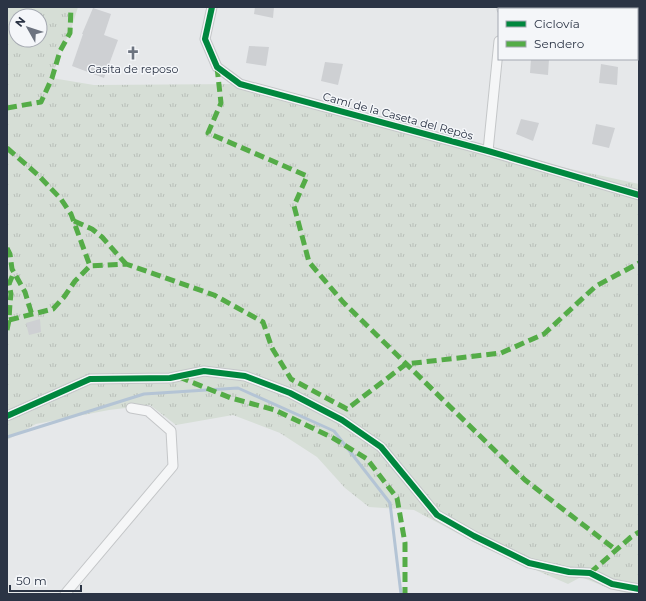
<svg xmlns="http://www.w3.org/2000/svg" width="646" height="601" font-family="Montserrat,sans-serif">
<defs>
<pattern id="grass-tufts" width="24" height="20" patternUnits="userSpaceOnUse"><rect width="24" height="20" fill="#d6ded6"/><path d="M3 7l-1-3M5 7V3M7 7l1-3M15 17l-1-3M17 17v-4M19 17l1-3" fill="none" stroke="#b8bfb9"/></pattern>
</defs>
<rect width="100%" height="100%" fill="#e6e8ea"/>
<path fill="url(#grass-tufts)" fill-rule="evenodd" d="M7,7h71l-8,26 -10,18 -8,27 42,7 146,-1 248,67 151,33v410c-20,0 -40,-10 -58,-17l-13,7 -85,-37 -69,-37 -45,-3 -24,-19 -28,-31 -37,-24 -47,-18 -57,10 -26,-20 -41,5 -73,14 -29,16zM16,16h24v24h-24z"/>
<g fill="none" stroke-linecap="round" stroke-linejoin="round">
<polyline stroke="#b4c4d5" stroke-width="3" points="7,437 144,394 238,388 334,431 390,503 401,594"/>
</g>
<g fill="#ced0d3">
<polygon points="255,7 274,7 273,18 254,14"/>
<polygon points="93,8 111,14 104,35 118,40 104,78 72,66 83,34 82,34"/>
<polygon points="249,46 269,47 266,66 246,63"/>
<polygon points="531,59 549,59 548,75 530,73"/>
<polygon points="325,62 343,64 338,85 321,81"/>
<polygon points="601,64 618,67 617,85 599,83"/>
<polygon points="521,119 539,123 533,141 516,134"/>
<polygon points="596,124 615,128 609,148 592,144"/>
<polygon points="40,319 41,332 29,335 26,323"/>
</g>
<g fill="none" stroke-linecap="round" stroke-linejoin="round">
<g stroke="#c4c6c8" stroke-width="11">
<g id="street">
<polyline points="212,7 205,39 217,67 240,84 488,151 639,195"/>
<polyline points="502,9 502,7"/>
<polyline points="488,151 499,41"/>
<polyline points="7,416 90,379 170,378 204,371 245,376 290,393 342,420 381,447 437,515 474,536 529,563 569,572 590,573 612,584 639,589"/>
<polyline points="65,594 173,466 171,431 148,411 131,408"/>
</g>
</g>
<use href="#street" stroke="#f5f6f7" stroke-width="9"/>
<g stroke="#54ac47" stroke-width="5" stroke-dasharray="10 5" stroke-linecap="butt">
<polyline points="217,67 221,103 208,133 307,176 294,206 309,262 343,302 525,480 616,550"/>
<polyline points="7,108 41,102 52,78 60,51 70,33 71,7"/>
<polyline points="7,148 38,175 61,199 71,214 90,266"/>
<polyline points="74,221 92,229 102,237 126,264"/>
<polyline points="7,248 10,254 12,269 25,292 32,315"/>
<polyline points="9,320 53,309 64,297 75,281 90,266 126,264 214,295 263,322 272,348 291,379 347,409 406,364 501,353 544,334 596,286 639,263"/>
<polyline points="7,330 9,320 10,303 11,294 9,284 14,272"/>
<polyline points="179,377 231,398 275,410 333,438 367,459 397,498 405,543 405,594"/>
<polyline points="590,573 631,537 639,532"/>
</g>
<g stroke="#f4f6f9" stroke-width="8">
<g id="cycleway">
<polyline points="212,7 205,39 217,67 240,84 488,151 639,195"/>
<polyline points="7,416 90,379 170,378 204,371 245,376 290,393 342,420 381,447 437,515 474,536 529,563 569,572 590,573 612,584 639,589"/>
</g>
</g>
<use href="#cycleway" stroke="#00873e" stroke-width="6"/>
</g>
<defs>
<g id="church-bare" transform="scale(1.08)"><path d="M-1.2-6h2.4v3.5h3.3v2.4h-3.3V6h-2.4V-.1h-3.3v-2.4h3.3Z" fill="#6c737f" stroke="#f4f6f9" stroke-width="2.5" paint-order="stroke"/></g>
</defs>
<g fill-rule="evenodd">
<use href="#church-bare" x="133" y="53"/>
</g>
<g text-anchor="middle" dominant-baseline="central" stroke-width="3" stroke-linejoin="round" paint-order="stroke">
<g font-size="11" fill="#2b3445" stroke="#f4f6f9">
<text x="133" y="69">Casita de reposo</text>
</g>
<g font-size="11" fill="#2b3445" stroke="#f4f6f9">
<text transform="translate(398 116) rotate(15)">Camí de la Caseta del Repòs</text>
</g>
</g>
<rect width="646" height="601" fill="none" stroke="#2b3445" stroke-width="16"/>
<rect x="498" y="8" width="140" height="52" fill="#f4f6f9" stroke="#a4a8b1"/>
<rect x="506" y="21" width="20" height="6" fill="#00873e" stroke="#a4a8b1"/>
<text x="534" y="28" font-size="12" fill="#2b3445">Ciclovía</text>
<rect x="506" y="41" width="20" height="6" fill="#54ac47" stroke="#a4a8b1"/>
<text x="534" y="48" font-size="12" fill="#2b3445">Sendero</text>
<g transform="translate(28 28) rotate(309)"><circle r="19" fill="#f4f6f9" stroke="#a4a8b1"/>
<path d="M0-3L7 15L0 10L-7 15Z" fill="#6c737f"/>
<text y="-6" font-size="11" font-weight="bold" text-anchor="middle" fill="#2b3445">N</text>
</g>
<path d="M10 585v6h71v-6" fill="none" stroke="#2b3445" stroke-width="2"/>
<text x="16" y="585" font-size="12" fill="#2b3445" stroke="#f4f6f9" stroke-width="3" paint-order="stroke">50 m</text>
</svg>
